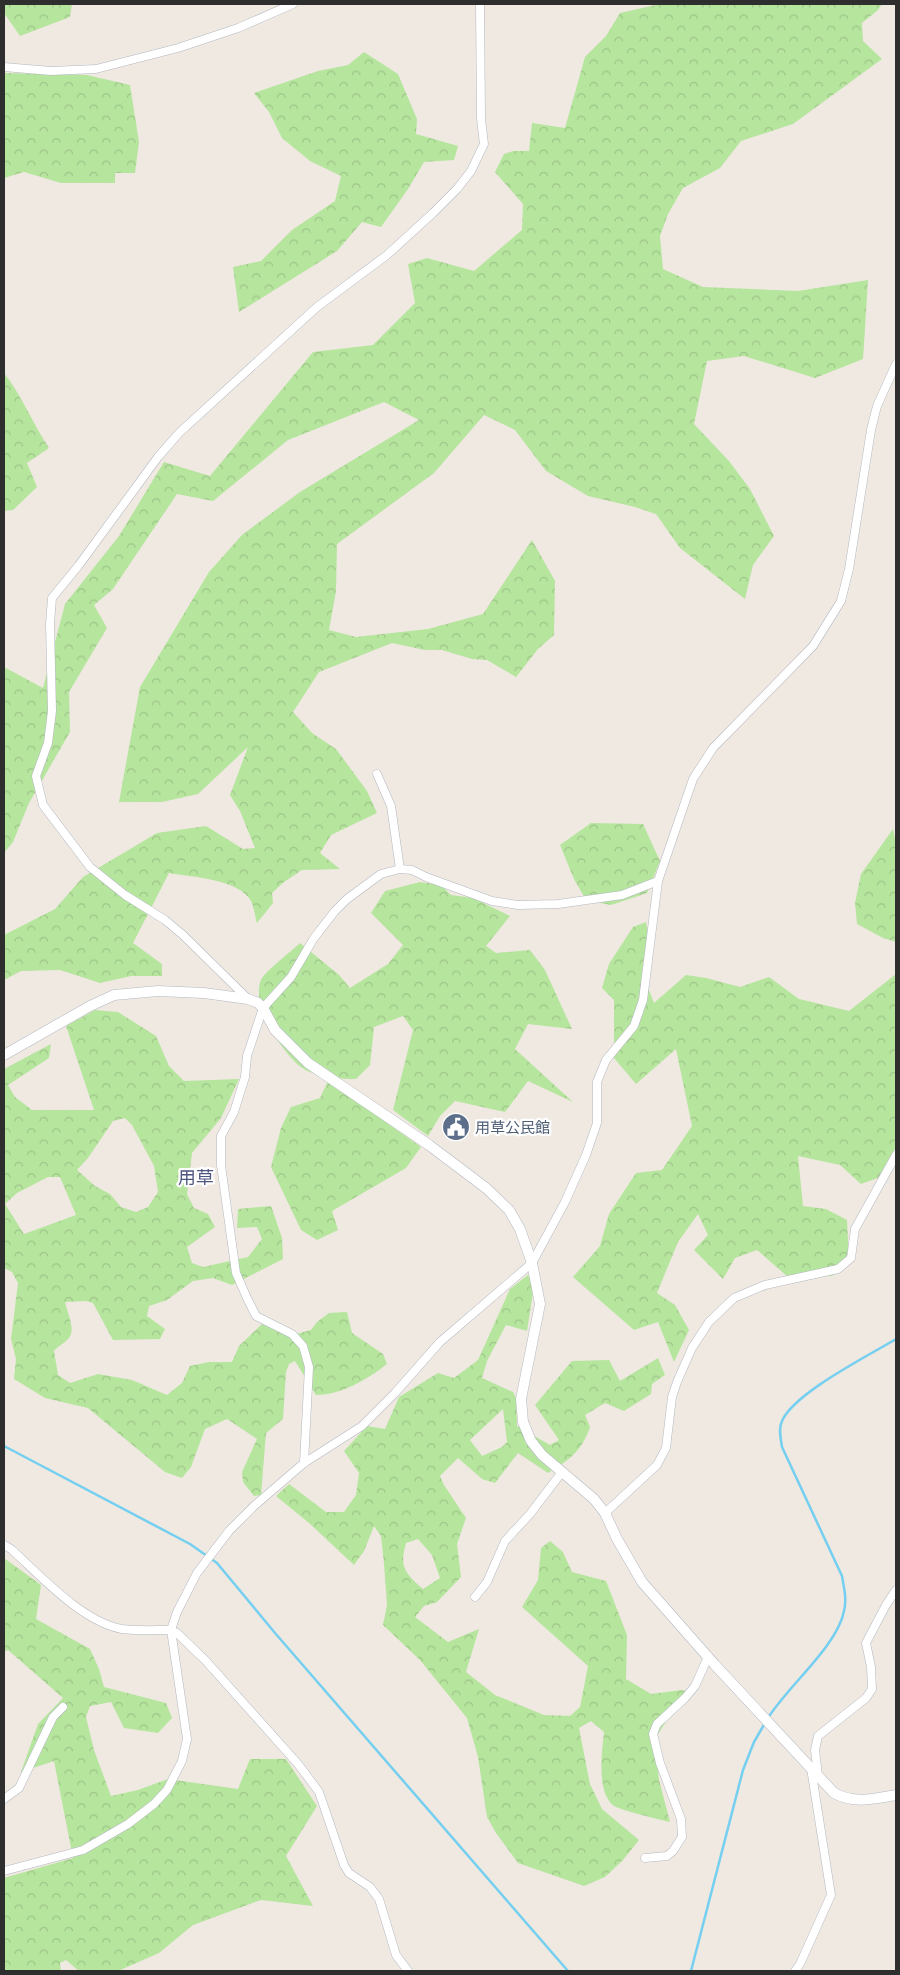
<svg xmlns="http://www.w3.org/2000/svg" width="900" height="1975" font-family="'Titillium Web','Noto Sans JP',sans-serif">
<defs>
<pattern id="forest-crowns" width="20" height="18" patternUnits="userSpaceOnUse" patternTransform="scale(1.25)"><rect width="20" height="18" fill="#b6e59e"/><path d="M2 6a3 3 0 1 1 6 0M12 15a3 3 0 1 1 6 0" fill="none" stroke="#9dc588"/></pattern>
</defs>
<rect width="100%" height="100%" fill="#efe9e1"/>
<g fill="url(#forest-crowns)" fill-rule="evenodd">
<polygon points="4,4 72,4 70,17 20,36 4,13"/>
<path d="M660,4h222l-4,6 -16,13 1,18 19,18 -89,65 -52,17 -21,27 -37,20 -15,26 -8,22 3,33 40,18 95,4 70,-11 -5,79 -48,19 -71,-22 -37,5 -13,63 35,37 21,28 24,47 -21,29 -8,34 -65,-51 -24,-34 -21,-7 -47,-11 -42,-25 -31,-41 -31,-15 -50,58 -97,71 -1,47 -7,39 27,7 72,-8 55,-15 49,-74 23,41 -1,54 -16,14 -22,28 -29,-17 -15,-1 -30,-9h-17l-33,-7 -73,29 -26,40 19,21 24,16 31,42 10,22 -46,22 -11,18 20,16 -38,1 -18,12 -12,11 1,10 -16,20c-2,-7 -3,-16 -6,-22 -12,-22 -60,-24 -82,-28l-36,70 29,21v12h-31l-31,7 -40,-13 -39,1 -17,9v-45l51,-26 28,-32 74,-44 49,-7 37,23 12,-1 -15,-37 -10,-16 18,-48 -50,47 -36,8h-43l21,-115 69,-115 33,-37 58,-43 119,-72 -35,-18 -96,38 -75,61 -36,-7 -64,95 -19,16 13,23 -38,64 1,40 -41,71 -16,39 -9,11v-186l39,21 22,-84 54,-68 45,-74 46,14 103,-124 60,-7 42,-42 -7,-39 19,-6 47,13 48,-41 1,-26 -28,-32 9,-18 9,-3h16l3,-28 33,5 20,-71 21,-21 14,-23z"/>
<polygon points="364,52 398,74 417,119 416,134 458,146 454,160 424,162 408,189 381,227 362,222 337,251 239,312 233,267 261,261 292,230 335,201 341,176 310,161 282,138 269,112 254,93 318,71 348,65"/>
<polygon points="4,73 87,75 130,85 139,142 135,173 115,173 115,183 61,183 24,172 4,178"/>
<path d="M4,373c18,23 29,51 45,75l-22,15 10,24 -24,23 -9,1z"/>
<polygon points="591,823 643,824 660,861 647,893 611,905 586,900 574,879 560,845"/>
<polygon points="893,829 896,844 896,942 883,938 857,924 855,903 861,874"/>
<path d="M420,882l21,3 10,10 22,3 37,18 -24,30 10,7 34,-3 15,20 27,59 -44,-5 -13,25 58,53 -45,-21 -23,31 -50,-11 -15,15 -12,20 -35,-26 20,-80 -10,-14 -29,11 -4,38 -14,14c-12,1 -42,-3 -52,-10 -20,-12 -54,-66 -43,-89 4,-9 31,-29 39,-37l39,32 11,13 38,-24 15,-19 -32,-32 14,-22z"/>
<polygon points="646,922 648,933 642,972 654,1003 686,975 706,978 740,987 769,977 799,999 849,1011 896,974 896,1147 878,1178 861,1184 840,1165 798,1156 803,1206 826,1209 847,1220 849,1263 832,1276 788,1277 757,1250 735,1258 723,1279 694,1250 708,1235 698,1214 678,1242 657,1293 675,1305 689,1330 674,1362 658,1322 634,1330 573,1277 600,1246 609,1214 636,1173 662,1170 692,1126 676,1049 636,1084 614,1058 614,1000 602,988 609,964 633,927"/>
<path d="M95,1010l23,2 38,24 13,30 15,15 55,-2 -18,39 -29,35 -5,41 7,14 14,6 7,13 -28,20 5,16 11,4 45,-10 14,-18 -5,-12 -20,1 1,-19 33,-3 11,32 1,21 -51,26 -19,-7 -20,3 -26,19 -18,6 -2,10 18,13 -5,10 -47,1 -20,-37 -7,-2 -21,1c2,10 11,27 4,36 -4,5 -11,8 -15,13l4,24 12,8 28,-9 34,6 35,15 15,-12 8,-17 19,-4h23l7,-16 23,-22 27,12 22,-6 6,-8 12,-9 18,-1 5,21 31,21 4,10c-19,15 -46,31 -71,31l-21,-34 -6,3 -3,8 -3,47 -17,14 -5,62 -7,1 -11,-14 -1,-10 15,-33 -30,-20 -22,10 -14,38 -9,11 -17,-6 -77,-64 -43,-10 -31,-19 2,-20 -5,-20 7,-56 -6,-11 -8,-4v-199l47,-25 -2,14 -41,27 7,12 17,13h62l-28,-84zM125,1118l7,7 22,41 4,26 -10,15 -12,5 -15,-5 -11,-13 -15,-8 -18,-16 11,-12 25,-37zM48,1177h12l16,38 -52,19 -19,-30 12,-11z"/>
<polygon points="328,1081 421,1147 406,1168 332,1211 338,1230 317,1240 301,1230 271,1167 281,1128 291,1107 320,1098"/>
<path d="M528,1275l6,11 -7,45 -21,-6 -19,36 -5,17 31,14 3,6 1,28 33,19 9,-5 -24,-35 37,-44 37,-1 11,21 38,-23 7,17 -13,9 -1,10 -27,17 -19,-8 -20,12 5,12c-8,24 -21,33 -42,46l-30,-20 -23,30 -13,-4 -24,-21 -18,18 4,9 22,33 -9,26 4,33 -24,25 -13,4 -9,11 33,25 31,-13 -13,43 29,23 49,20 26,1 10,-9 8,-41 -66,-59 16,-27 3,-32 9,-7 13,11 9,20 34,9 21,54 -1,44 25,15 31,-4 12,3 -27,27 -12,19 4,41 11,42c-12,-3 -47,-11 -56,-16 -18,-13 -12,-55 -10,-74l-13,-11 -12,7 11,56 12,25 37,31 -16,20 -18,17 -21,9 -66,-23 -22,-30 -9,-16 -9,-60 -11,-39 -47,-58 -37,-35 4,-20 -3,-41 -3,-28 -7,-10 -10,25 -10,14 -45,-42 -33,-27 13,-12 37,28h18l12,-17 3,-22 -15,-22 23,-25 18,3 14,-32 39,-24 16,5 24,-18 32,-71zM503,1409l4,33 -5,5 -20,9 -12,-16zM418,1539l14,16 8,23 -17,11c-18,-16 -24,-22 -17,-46z"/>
<polygon points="4,1558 41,1585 36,1619 90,1649 99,1669 104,1687 166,1703 172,1718 158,1733 124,1728 111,1702 90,1706 86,1717 94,1750 111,1796 138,1790 168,1779 238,1789 250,1759 286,1759 317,1806 286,1856 313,1906 261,1900 193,1925 159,1953 118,1971 79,1971 66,1960 60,1963 61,1971 4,1971 4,1878 73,1858 54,1761 21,1772 38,1724 63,1698 8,1650 4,1652"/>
</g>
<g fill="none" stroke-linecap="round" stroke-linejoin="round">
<g stroke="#75cff0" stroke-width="2.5">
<polyline points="4,1446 190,1544 217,1563 275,1633 568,1971"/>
<path d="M768,1718c19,-31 70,-73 76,-107 3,-12 0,-23 -2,-35l-60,-129c-1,-8 -4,-18 0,-26 12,-28 86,-65 114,-82"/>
<polyline points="691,1971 743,1770 754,1742 765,1723"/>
</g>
<g stroke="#b4b7c1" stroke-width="9">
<g id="street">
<polyline points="4,67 51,71 96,69 178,48 238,28 293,4"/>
<polyline points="377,774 391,806 400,869"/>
<polyline points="248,999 183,935 165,920 125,895 90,867 43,805 36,776 48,743 52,711 50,624 52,598 79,565 158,457 179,433 317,307 387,255 433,213 457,189 471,171 484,144 481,119 480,4"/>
<polyline points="304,1463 309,1367 303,1346 292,1334 256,1316 247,1298 236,1273 221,1165 221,1136 234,1112 245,1077 247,1056 263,1008 291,977 314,938 335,911 347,899 381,874 400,869 412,870 426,877 492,901 518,905 558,904 622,895 658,881"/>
<polyline points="605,1513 657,1465 666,1448 672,1397 677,1382 692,1348 709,1322 734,1298 765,1285 838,1269 851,1258 855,1229 896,1155"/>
<path d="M4,1545l7,4c29,26 71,73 111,80 16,2 33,1 49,1l6,3 29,28 92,103 21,28 25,73 5,8 21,14 9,12 17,56 12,16"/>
<polyline points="475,1597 487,1582 505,1541 530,1514 562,1472"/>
<polyline points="818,1776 815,1750 818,1736 866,1698 872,1689 871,1667 866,1643 886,1605 896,1590"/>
<polyline points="4,1799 19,1788 53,1717 63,1707"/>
<polyline points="645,1858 667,1856 673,1851 682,1837 681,1819 660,1763 653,1734 657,1724 685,1698 695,1686 708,1657"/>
<polyline points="4,1871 83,1850 128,1824 154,1804 167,1790 182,1761 187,1739 171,1630 177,1612 197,1573 229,1531 254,1506 304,1463 362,1426 395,1393 440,1342 532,1263 565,1202 586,1155 597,1123 597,1082 606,1060 634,1026 643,1000 658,881 693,779 713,748 813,646 841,601 849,569 871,430 877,406 896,364"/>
<polyline points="795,1971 800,1964 831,1895 811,1768"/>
</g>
</g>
<g stroke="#b4b7c1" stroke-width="11">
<path id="secondary" d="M4,1055l86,-49 24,-11 44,-4 46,2 44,6 10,4 5,5 12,22 33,33 121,82 57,43 23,22 11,19 12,34 8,41 -19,95 2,23 8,19 11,14 52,44 11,14 12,26 25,43 73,83 119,128c20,11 40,6 62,2"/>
</g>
<use href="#street" stroke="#fff" stroke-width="8"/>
<use href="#secondary" stroke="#fff" stroke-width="10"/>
</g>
<defs>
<g id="civic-disc" transform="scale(1.4375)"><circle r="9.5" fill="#5c6f8a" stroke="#fff"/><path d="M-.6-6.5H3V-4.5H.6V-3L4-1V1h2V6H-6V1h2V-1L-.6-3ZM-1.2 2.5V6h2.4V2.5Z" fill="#fff"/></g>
</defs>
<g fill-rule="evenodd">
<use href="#civic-disc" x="456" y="1127"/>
</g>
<g text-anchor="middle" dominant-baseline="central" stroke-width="4.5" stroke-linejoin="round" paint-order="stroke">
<g font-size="15" fill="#4e5e75" stroke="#fff" text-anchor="start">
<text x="475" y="1127">用草公民館</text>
</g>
<g font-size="18" fill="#4d5680" stroke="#fff">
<text x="196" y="1177">用草</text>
</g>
</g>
<rect width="900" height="1975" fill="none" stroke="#2e2e2e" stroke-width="10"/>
</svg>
